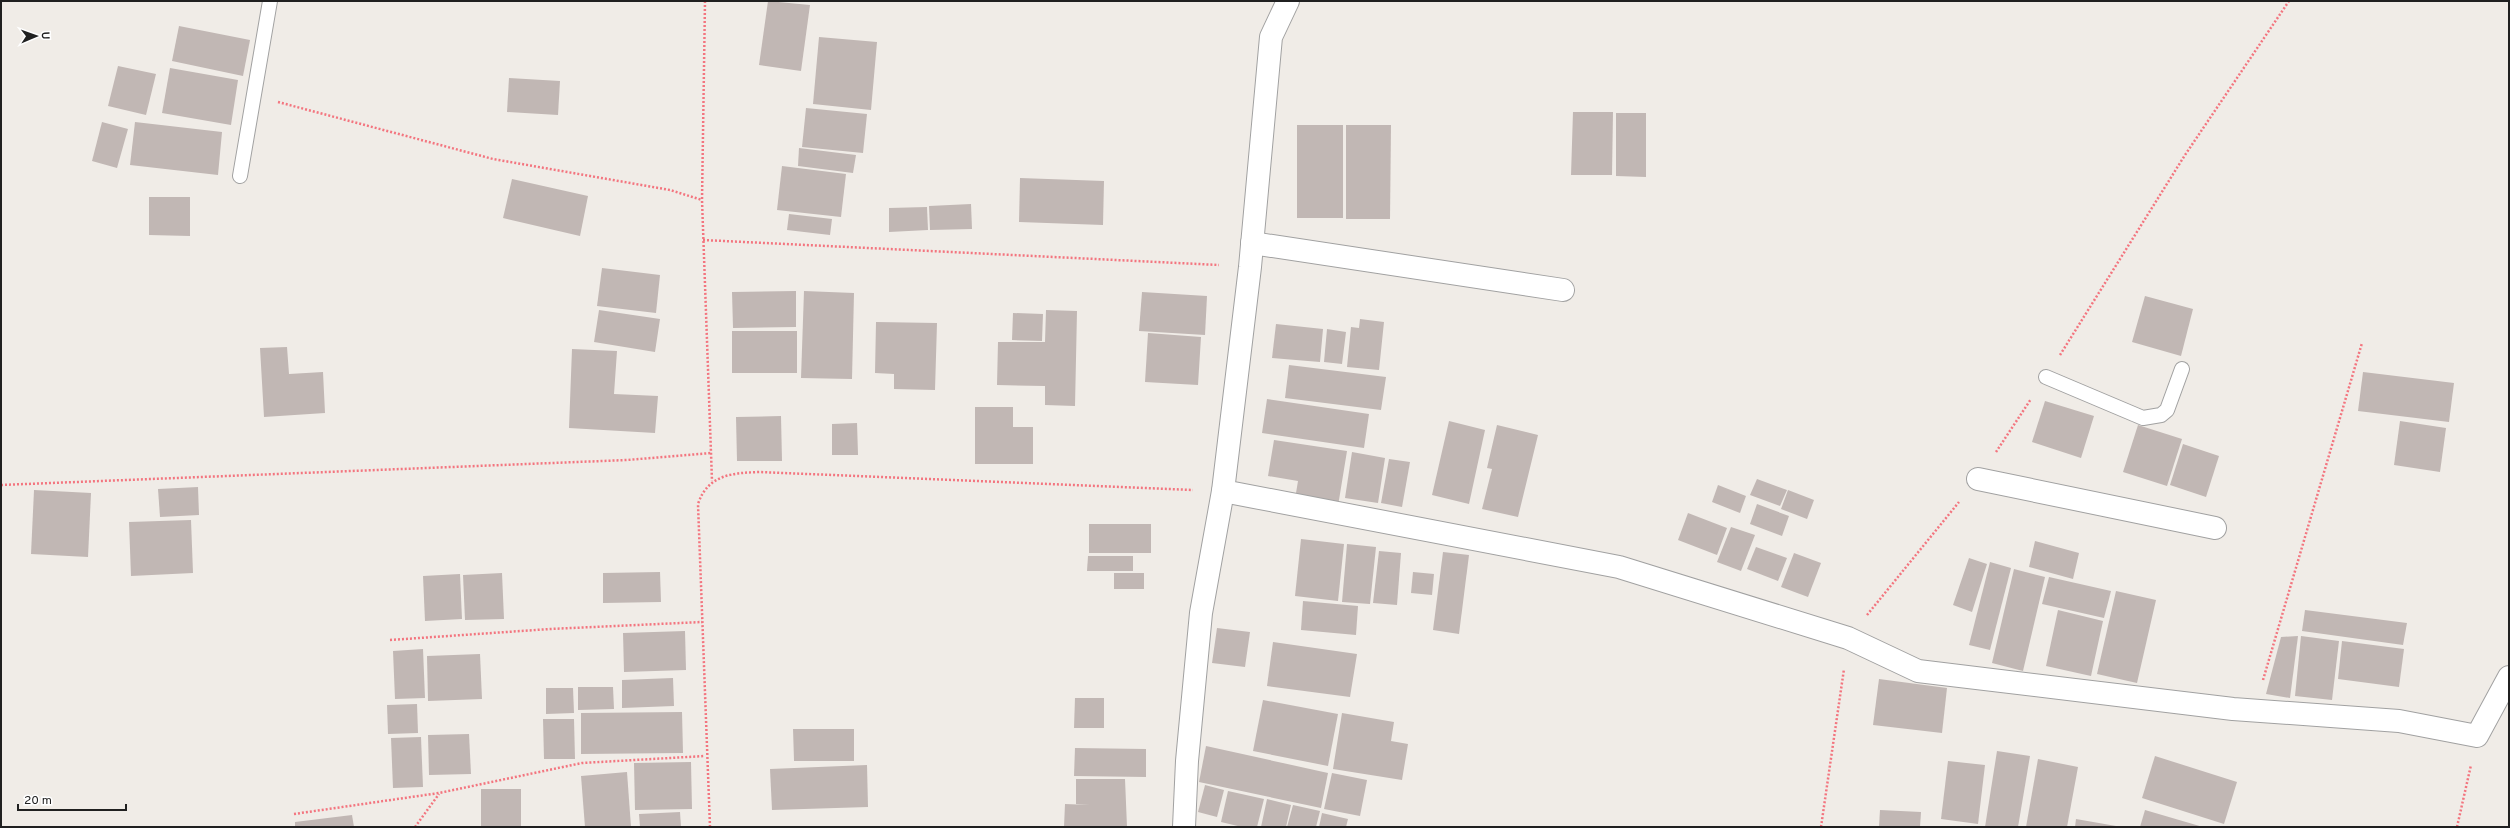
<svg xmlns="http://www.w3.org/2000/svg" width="2510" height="828" font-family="Overpass,sans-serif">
<rect width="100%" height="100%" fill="#f0ece7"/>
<g fill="#c1b7b4">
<polygon points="768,1 810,5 801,71 759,65"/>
<polygon points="179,26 250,40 243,76 172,61"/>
<polygon points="819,37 877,42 871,110 813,104"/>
<polygon points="118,66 156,74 146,115 108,106"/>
<polygon points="170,68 238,80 231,125 162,113"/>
<polygon points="509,78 560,81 558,115 507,112"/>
<polygon points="806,108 867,114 863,153 802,147"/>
<polygon points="1573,112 1613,112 1612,175 1571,175"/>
<polygon points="1616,113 1646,113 1646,177 1616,176"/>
<polygon points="102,122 128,129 117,168 92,161"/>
<polygon points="135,122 222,132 218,175 130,165"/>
<rect x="1297" y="125" width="46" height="93"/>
<polygon points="1346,125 1391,125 1390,219 1346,219"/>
<polygon points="799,148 856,155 853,173 798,166"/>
<polygon points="782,166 846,174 841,217 777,210"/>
<polygon points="1020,178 1104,181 1103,225 1019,222"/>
<polygon points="512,179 588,196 580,236 503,218"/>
<polygon points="149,197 190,197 190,236 149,235"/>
<polygon points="971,204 972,229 930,230 929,206"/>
<polygon points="927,207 928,230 889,232 889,208"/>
<polygon points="789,214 832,219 830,235 787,230"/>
<polygon points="602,268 660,275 656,313 597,306"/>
<polygon points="796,291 796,327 733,328 732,292"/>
<polygon points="804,291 854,293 852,379 801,378"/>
<polygon points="1142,292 1207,296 1205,335 1139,331"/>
<polygon points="2145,296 2193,309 2181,356 2132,342"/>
<polygon points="599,310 660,319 655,352 594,342"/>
<polygon points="1046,310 1077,311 1075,406 1045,405 1045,386 997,385 998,342 1045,342"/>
<polygon points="1013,313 1043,314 1042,341 1012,340"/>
<polygon points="1360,319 1384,322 1379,370 1347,367 1351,327 1359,328"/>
<polygon points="876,322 937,323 935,390 894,389 894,374 875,373"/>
<polygon points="1276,324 1323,329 1320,362 1272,358"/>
<polygon points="1327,329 1346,332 1342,364 1324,362"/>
<rect x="732" y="331" width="65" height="42"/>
<polygon points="1148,333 1201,337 1198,385 1145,382"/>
<polygon points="287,347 289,374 323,372 325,413 264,417 260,348"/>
<polygon points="572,349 617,351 614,394 658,396 655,433 569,428"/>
<polygon points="1289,365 1386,377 1381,410 1285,398"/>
<polygon points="2363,372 2454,383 2449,422 2358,411"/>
<polygon points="1267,399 1369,414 1364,448 1262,433"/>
<polygon points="2045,401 2094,416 2081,458 2032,442"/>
<polygon points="975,407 1013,407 1013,427 1033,427 1033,464 975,464"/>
<polygon points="781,416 782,461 737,461 736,417"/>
<polygon points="1449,421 1485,430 1469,504 1432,495"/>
<polygon points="2400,421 2446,428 2440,472 2394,465"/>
<polygon points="857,423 858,455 832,455 832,424"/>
<polygon points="1497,425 1538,435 1518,517 1482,509 1492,469 1487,468"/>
<polygon points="2138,425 2182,439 2167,486 2123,472"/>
<polygon points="1274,440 1347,451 1338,506 1295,499 1298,481 1268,476"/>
<polygon points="2183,444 2219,456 2206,497 2170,485"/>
<polygon points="1352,452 1385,458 1378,503 1345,498"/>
<polygon points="1389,459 1410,462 1402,507 1381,503"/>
<polygon points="1757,479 1787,490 1780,506 1750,495"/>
<polygon points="1718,485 1746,496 1740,513 1712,502"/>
<polygon points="198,487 199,515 160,517 158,489"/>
<polygon points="34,490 91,493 88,557 31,554"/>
<polygon points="1788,490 1814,500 1807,519 1781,509"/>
<polygon points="1757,504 1789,516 1782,536 1750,524"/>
<polygon points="1688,513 1727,528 1717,555 1678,540"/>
<polygon points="191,520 193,573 131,576 129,522"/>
<rect x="1089" y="524" width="62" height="29"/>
<polygon points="1731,527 1755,535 1741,571 1717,562"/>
<polygon points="1301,539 1344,544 1338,601 1295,596"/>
<polygon points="2035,541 2079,553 2073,579 2029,567"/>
<polygon points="1347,544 1376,547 1370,604 1342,602"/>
<polygon points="1756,547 1787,558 1778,581 1747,569"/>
<polygon points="1379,551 1401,553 1397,605 1373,603"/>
<polygon points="1443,552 1469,555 1459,634 1433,630"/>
<polygon points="1794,553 1821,563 1808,597 1781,587"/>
<polygon points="1088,556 1133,556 1133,571 1087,571"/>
<polygon points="1969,558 1987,564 1972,612 1953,605"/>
<polygon points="1990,562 2011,568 1990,650 1969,645"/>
<polygon points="2014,569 2045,577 2023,671 1992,663"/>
<polygon points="660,572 661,602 603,603 603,573"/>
<polygon points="1413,572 1434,574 1432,595 1411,593"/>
<polygon points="502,573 504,619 465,620 463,575"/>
<rect x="1114" y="573" width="30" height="16"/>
<polygon points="460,574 462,619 425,621 423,576"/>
<polygon points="2049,577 2111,591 2104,618 2042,604"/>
<polygon points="2116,591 2156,600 2137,683 2097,674"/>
<polygon points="1303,601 1358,606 1356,635 1301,630"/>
<polygon points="2058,610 2103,621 2091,676 2046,666"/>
<polygon points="2305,610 2407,623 2403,645 2302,631"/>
<polygon points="1217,628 1250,632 1245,667 1212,663"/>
<polygon points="685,631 686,670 624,672 623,633"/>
<polygon points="2298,636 2290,698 2266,694 2281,637"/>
<polygon points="2301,636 2339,641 2332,700 2295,696"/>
<polygon points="2342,641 2404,649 2399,687 2338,679"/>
<polygon points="1273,642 1357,654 1350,697 1267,686"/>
<polygon points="423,649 425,698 395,699 393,651"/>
<polygon points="480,654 482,699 428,701 427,656"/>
<polygon points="673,678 674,706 622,708 622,680"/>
<polygon points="1879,679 1947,688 1942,733 1873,725"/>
<polygon points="578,687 613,687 614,709 578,710"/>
<polygon points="546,688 573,688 574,713 546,714"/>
<polygon points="1075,698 1104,698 1104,728 1074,728"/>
<polygon points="1263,700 1338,714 1328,766 1253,751"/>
<polygon points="417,704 418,733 388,734 387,705"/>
<polygon points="682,712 683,753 581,754 581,713"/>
<polygon points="1342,713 1394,722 1391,741 1408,744 1402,780 1333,769"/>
<polygon points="543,719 574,719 575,759 544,759"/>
<polygon points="793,729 854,729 854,761 794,761"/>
<polygon points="469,734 471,774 429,775 428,735"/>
<polygon points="421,737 423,787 393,788 391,738"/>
<polygon points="1206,746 1328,773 1321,808 1199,782"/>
<polygon points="1075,748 1146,749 1146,777 1074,776"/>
<polygon points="1997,751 2030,756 2018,827 1985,827"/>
<polygon points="2155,756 2237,782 2224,824 2142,798"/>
<polygon points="2038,759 2078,767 2067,827 2026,827"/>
<polygon points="1948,761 1985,765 1978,824 1941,819"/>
<polygon points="691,762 692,809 635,810 634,763"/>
<polygon points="867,765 868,807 772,810 770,769"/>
<polygon points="627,772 631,827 585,827 581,776"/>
<polygon points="1332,773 1367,780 1360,816 1324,809"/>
<polygon points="1076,779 1125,779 1127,827 1064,827 1065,804 1090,805 1076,804"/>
<polygon points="1205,785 1224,790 1217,817 1198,812"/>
<rect x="481" y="789" width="40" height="37"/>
<polygon points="1228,791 1264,799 1257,827 1242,827 1221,822"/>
<polygon points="1267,799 1291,805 1286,827 1261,827"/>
<polygon points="1293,805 1320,811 1316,827 1287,827"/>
<polygon points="1880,810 1921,812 1920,827 1879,827"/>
<polygon points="2145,810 2203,827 2140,827"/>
<polygon points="680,812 681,827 640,827 639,814"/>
<polygon points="1322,813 1348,819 1346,827 1319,827"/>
<polygon points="352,815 354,827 295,827 295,822"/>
<polygon points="2076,819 2116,826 2116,827 2075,827"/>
</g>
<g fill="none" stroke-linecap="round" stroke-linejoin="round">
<g stroke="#a1a1a1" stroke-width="16">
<g id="lane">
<polyline points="240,176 270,1"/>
<polyline points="2046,377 2143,418 2161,415 2167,410 2182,369"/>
</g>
</g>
<g stroke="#a1a1a1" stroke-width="24">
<g id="street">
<polyline points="1252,243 1563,290"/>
<polyline points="1978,479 2215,528"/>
<polyline points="1223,491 1619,567 1848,638 1918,671 2233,709 2399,721 2477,736 2509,677"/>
<polyline points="1184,827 1187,761 1201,613 1223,491 1250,267 1271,37 1288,1"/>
</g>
</g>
<g stroke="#f3757f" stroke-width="2.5" stroke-dasharray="2 2" stroke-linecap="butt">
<polyline points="705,1 702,200 712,481"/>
<polyline points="278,102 493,159 670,190 702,200"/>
<polyline points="703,240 1219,265"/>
<polyline points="2060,355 2185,155 2289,1"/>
<polyline points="1996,452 2031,399"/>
<polyline points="1,485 627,460 711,453"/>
<polyline points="1867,615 1959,502"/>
<polyline points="390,640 550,629 702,622"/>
<polyline points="2263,680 2362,343"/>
<polyline points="294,814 439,793 582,763 705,756"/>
<polyline points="415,827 439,794"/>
<path d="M710,827l-12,-323c10,-30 35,-31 62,-32l433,18"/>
<polyline points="1821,827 1844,669"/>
<polyline points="2457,827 2471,765"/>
</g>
<use href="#lane" stroke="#fff" stroke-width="14"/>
<use href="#street" stroke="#fff" stroke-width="22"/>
</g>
<rect width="2510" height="828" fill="none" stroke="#202020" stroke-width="4"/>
<g transform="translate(36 36) rotate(88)" stroke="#ffffff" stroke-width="3" paint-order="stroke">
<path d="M0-3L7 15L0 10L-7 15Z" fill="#202020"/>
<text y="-6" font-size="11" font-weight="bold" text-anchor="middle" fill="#202020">U</text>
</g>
<path d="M18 804v6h108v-6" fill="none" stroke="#202020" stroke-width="2"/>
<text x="24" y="804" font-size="12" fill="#202020" stroke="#ffffff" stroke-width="3" paint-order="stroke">20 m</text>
</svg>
